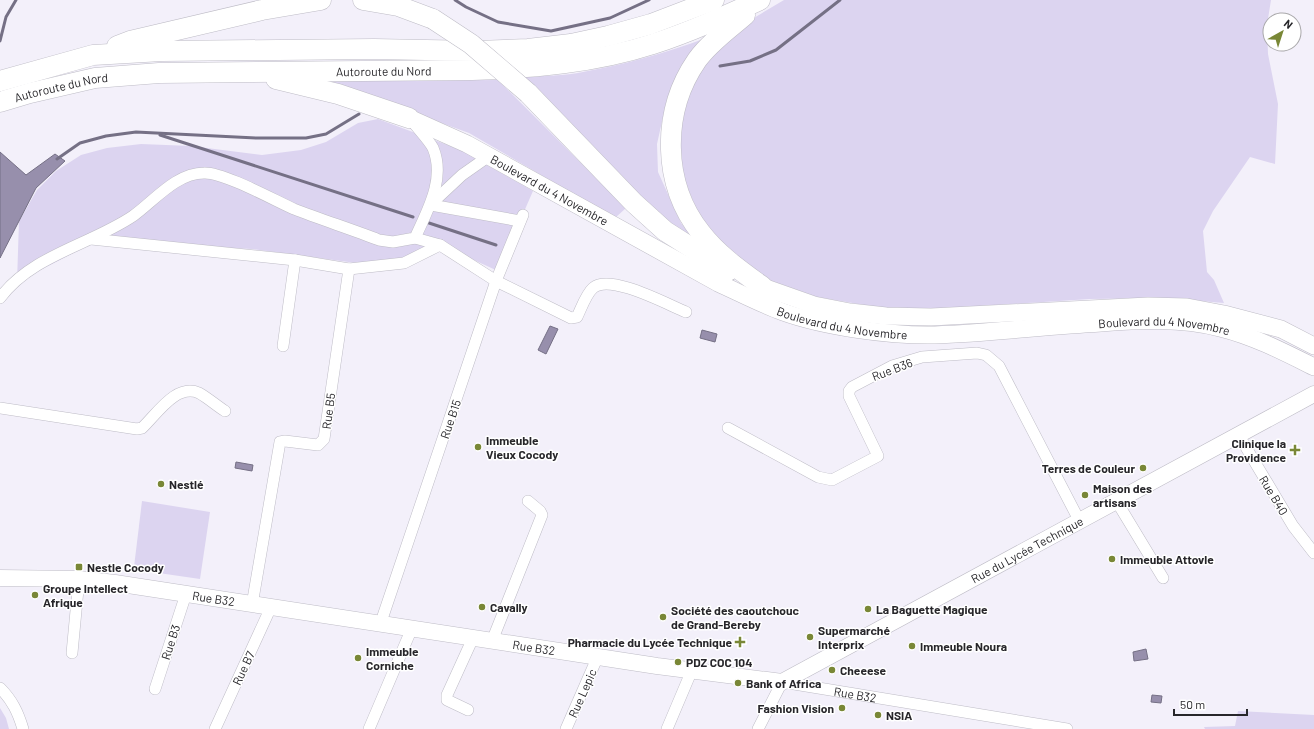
<svg xmlns="http://www.w3.org/2000/svg" width="1314" height="729" font-family="Barlow,sans-serif">
<rect width="100%" height="100%" fill="#f3f0fa"/>
<g fill="#dcd4f0">
<polygon points="784,0 1271,0 1267,25 1268,54 1278,104 1275,164 1250,157 1213,211 1203,231 1207,272 1214,280 1224,303 1164,298 1090,299 931,309 888,309 817,297 769,280 742,262 705,229 679,168 679,118 703,63 747,22"/>
<path d="M706,38l-29,39 -10,22 -10,45 1,28 23,51 12,15 -22,-14 -32,-28 -116,-119c18,-1 37,-1 55,-4 43,-8 86,-19 128,-35z"/>
<polygon points="498,80 626,208 615,218 469,133 325,81"/>
<polygon points="378,119 461,150 533,191 498,271 443,246 405,258 356,263 252,249 97,241 17,282 19,221 37,190 56,171 81,155 107,148 141,144 191,146 262,155 301,150 326,142 358,123"/>
<polygon points="142,501 210,512 200,579 138,570 134,567"/>
<polygon points="0,708 6,718 9,729 0,729"/>
<polygon points="1238,711 1314,715 1314,729 1205,729 1204,727 1235,726"/>
</g>
<g fill="#978fac" stroke="#757085">
<polygon points="0,152 26,175 55,154 65,161 36,188 0,258"/>
<polygon points="550,326 558,329 546,354 538,350"/>
<polygon points="702,330 717,334 715,342 700,338"/>
<polygon points="236,462 253,465 252,471 235,468"/>
<polygon points="1146,649 1148,659 1134,661 1133,652"/>
<polygon points="1152,695 1162,696 1161,703 1151,702"/>
</g>
<g fill="none" stroke-linecap="round" stroke-linejoin="round">
<g stroke="#757085" stroke-width="3">
<polyline points="455,0 466,7 498,22 551,31 610,18 649,0"/>
<polyline points="0,41 6,17 16,0"/>
<polyline points="720,66 750,61 776,50 840,0"/>
<polyline points="160,135 413,217"/>
<polyline points="57,159 80,143 106,136 136,132 256,138 306,138 326,134 359,114"/>
<polyline points="429,223 496,245"/>
</g>
<g stroke="#bebcc6" stroke-width="12">
<g id="street">
<polyline points="431,204 462,175 489,156"/>
<polyline points="431,205 520,221"/>
<path d="M415,238l25,7 56,36 75,37 6,-1c4,-8 9,-23 16,-29 17,-15 75,17 93,24"/>
<polyline points="91,239 295,260 349,269 404,263 440,245"/>
<path d="M0,298c32,-43 90,-53 133,-82 21,-15 43,-43 71,-43 19,-1 70,27 90,36 28,11 57,20 85,31l14,2 22,-4c12,-27 31,-59 18,-90 -5,-9 -15,-19 -21,-27"/>
<polyline points="283,346 295,260"/>
<path d="M0,408l137,21 5,-1c15,-14 34,-45 57,-35 9,5 18,13 26,18"/>
<polyline points="728,428 818,477 832,480 878,456 849,396 849,391 852,387 892,366 922,357 977,353 986,355 999,366 1080,522"/>
<polyline points="1238,434 1293,526 1314,553"/>
<polyline points="1117,502 1163,578"/>
<polyline points="252,605 280,442 285,441 318,445 324,439 349,269"/>
<polyline points="380,625 496,281 523,215"/>
<polyline points="492,641 542,515 540,511 528,501"/>
<polyline points="72,653 79,579"/>
<path d="M0,688c12,12 18,24 23,41"/>
<polyline points="155,689 186,594"/>
<polyline points="468,710 447,700 447,695 473,638"/>
<polyline points="215,729 271,607"/>
<polyline points="369,729 412,628"/>
<polyline points="566,729 598,656"/>
<polyline points="667,729 692,670"/>
<path id="s1" d="M758,729l24,-47 285,47"/>
</g>
</g>
<g stroke="#bebcc6" stroke-width="17">
<g id="secondary">
<path id="s2" d="M0,578l79,1 36,4 542,83 125,16 532,-288"/>
</g>
</g>
<g stroke="#bebcc6" stroke-width="18">
<g id="primary">
<path id="s3" d="M409,118l58,26 251,139c22,10 43,21 65,29 42,15 108,24 152,23 55,-2 111,-9 166,-12 41,-3 79,-5 119,5 33,8 64,24 94,39"/>
<polyline points="763,287 814,305 850,312 886,316 931,317 1148,306 1187,307 1224,314 1281,329 1314,346"/>
</g>
</g>
<g stroke="#bebcc6" stroke-width="21">
<g id="highway">
<polyline points="363,0 398,6 433,19"/>
<path d="M745,15c-16,14 -35,27 -48,45 -36,52 -35,124 4,173 17,22 40,38 62,54"/>
<polyline points="117,46 130,41 262,10 321,0"/>
<polyline points="276,79 338,94 409,118"/>
<polyline points="0,81 93,55 162,51 374,49 478,51 528,49 571,44 608,36 651,24 714,0"/>
<polyline points="528,93 634,203 665,231 728,271"/>
<path id="s4" d="M0,102l30,-9 65,-15 64,-5 313,-3c61,-2 122,-7 181,-26 37,-12 72,-28 107,-44"/>
</g>
</g>
<use href="#street" stroke="#fff" stroke-width="11"/>
<use href="#secondary" stroke="#fff" stroke-width="16"/>
<use href="#primary" stroke="#fff" stroke-width="17"/>
<use href="#highway" stroke="#fff" stroke-width="20"/>
<g stroke="#bebcc6" stroke-width="21" stroke-linecap="butt">
<polyline id="highway-bridge" points="433,19 471,44 528,93"/>
</g>
<use href="#highway-bridge" stroke="#fff" stroke-width="20"/>
</g>
<g fill="#798736" stroke="#fff" stroke-width="1.5">
<circle cx="478" cy="447" r="4"/>
<path d="M1293 444h4v4h4v4h-4v4h-4v-4h-4v-4h4z"/>
<circle cx="1143" cy="468" r="4"/>
<circle cx="161" cy="484" r="4"/>
<circle cx="1085" cy="495" r="4"/>
<circle cx="1112" cy="559" r="4"/>
<rect x="75" y="563" width="8" height="8" rx="2"/>
<circle cx="35" cy="595" r="4"/>
<circle cx="482" cy="607" r="4"/>
<circle cx="868" cy="609" r="4"/>
<circle cx="663" cy="617" r="4"/>
<circle cx="810" cy="637" r="4"/>
<path d="M738 636h4v4h4v4h-4v4h-4v-4h-4v-4h4z"/>
<circle cx="912" cy="646" r="4"/>
<circle cx="358" cy="658" r="4"/>
<circle cx="678" cy="662" r="4"/>
<circle cx="832" cy="670" r="4"/>
<circle cx="738" cy="683" r="4"/>
<circle cx="842" cy="708" r="4"/>
<circle cx="878" cy="715" r="4"/>
</g>
<g text-anchor="middle" dominant-baseline="central" stroke-width="3" stroke-linejoin="round" paint-order="stroke">
<g font-size="12" fill="#27262a" stroke="#fff">
<text stroke="none"><textPath href="#s4" startOffset="387">Autoroute du Nord</textPath></text>
<text stroke="none"><textPath href="#s4" startOffset="63">Autoroute du Nord</textPath></text>
<text stroke="none"><textPath href="#s3" startOffset="158">Boulevard du 4 Novembre</textPath></text>
<text stroke="none"><textPath href="#s3" startOffset="482">Boulevard du 4 Novembre</textPath></text>
<text stroke="none"><textPath href="#s3" startOffset="806">Boulevard du 4 Novembre</textPath></text>
<text transform="translate(892 369) rotate(-21)">Rue B36</text>
<text transform="translate(328 411) rotate(-82)">Rue B5</text>
<text transform="translate(450 419) rotate(-71)">Rue B15</text>
<text transform="translate(1274 495) rotate(59)">Rue B40</text>
<text stroke="none"><textPath href="#s2" startOffset="1068">Rue du Lycée Technique</textPath></text>
<text stroke="none"><textPath href="#s2" startOffset="215">Rue B32</textPath></text>
<text transform="translate(170 642) rotate(-72)">Rue B3</text>
<text stroke="none"><textPath href="#s2" startOffset="539">Rue B32</textPath></text>
<text transform="translate(243 668) rotate(-65)">Rue B7</text>
<text transform="translate(582 693) rotate(-66)">Rue Lepic</text>
<text stroke="none"><textPath href="#s1" startOffset="127">Rue B32</textPath></text>
</g>
<g font-size="12" font-weight="bold" fill="#27262a" stroke="#fff" text-anchor="start">
<text x="486" y="440">Immeuble<tspan x="486" dy="14">Vieux Cocody</tspan></text>
<text x="1286" y="443" text-anchor="end">Clinique la<tspan x="1286" dy="14">Providence</tspan></text>
<text x="1135" y="468" text-anchor="end">Terres de Couleur</text>
<text x="169" y="484">Nestlé</text>
<text x="1093" y="488">Maison des<tspan x="1093" dy="14">artisans</tspan></text>
<text x="1120" y="559">Immeuble Attovle</text>
<text x="87" y="567">Nestle Cocody</text>
<text x="43" y="588">Groupe Intellect<tspan x="43" dy="14">Afrique</tspan></text>
<text x="490" y="607">Cavally</text>
<text x="876" y="609">La Baguette Magique</text>
<text x="671" y="610">Société des caoutchouc<tspan x="671" dy="14">de Grand-Bereby</tspan></text>
<text x="818" y="630">Supermarché<tspan x="818" dy="14">Interprix</tspan></text>
<text x="732" y="642" text-anchor="end">Pharmacie du Lycée Technique</text>
<text x="920" y="646">Immeuble Noura</text>
<text x="366" y="651">Immeuble<tspan x="366" dy="14">Corniche</tspan></text>
<text x="686" y="662">PDZ COC 104</text>
<text x="840" y="670">Cheeese</text>
<text x="746" y="683">Bank of Africa</text>
<text x="834" y="708" text-anchor="end">Fashion Vision</text>
<text x="886" y="715">NSIA</text>
</g>
</g>
<g transform="translate(1282 32) rotate(39)"><circle r="19" fill="#ffffff" stroke="#a9a8aa"/>
<path d="M0-3L7 15L0 10L-7 15Z" fill="#798736"/>
<text y="-6" font-size="11" font-weight="bold" text-anchor="middle" fill="#27262a">N</text>
</g>
<path d="M1174 709v6h73v-6" fill="none" stroke="#27262a" stroke-width="2"/>
<text x="1180" y="709" font-size="12" fill="#27262a" stroke="#ffffff" stroke-width="3" paint-order="stroke">50 m</text>
</svg>
